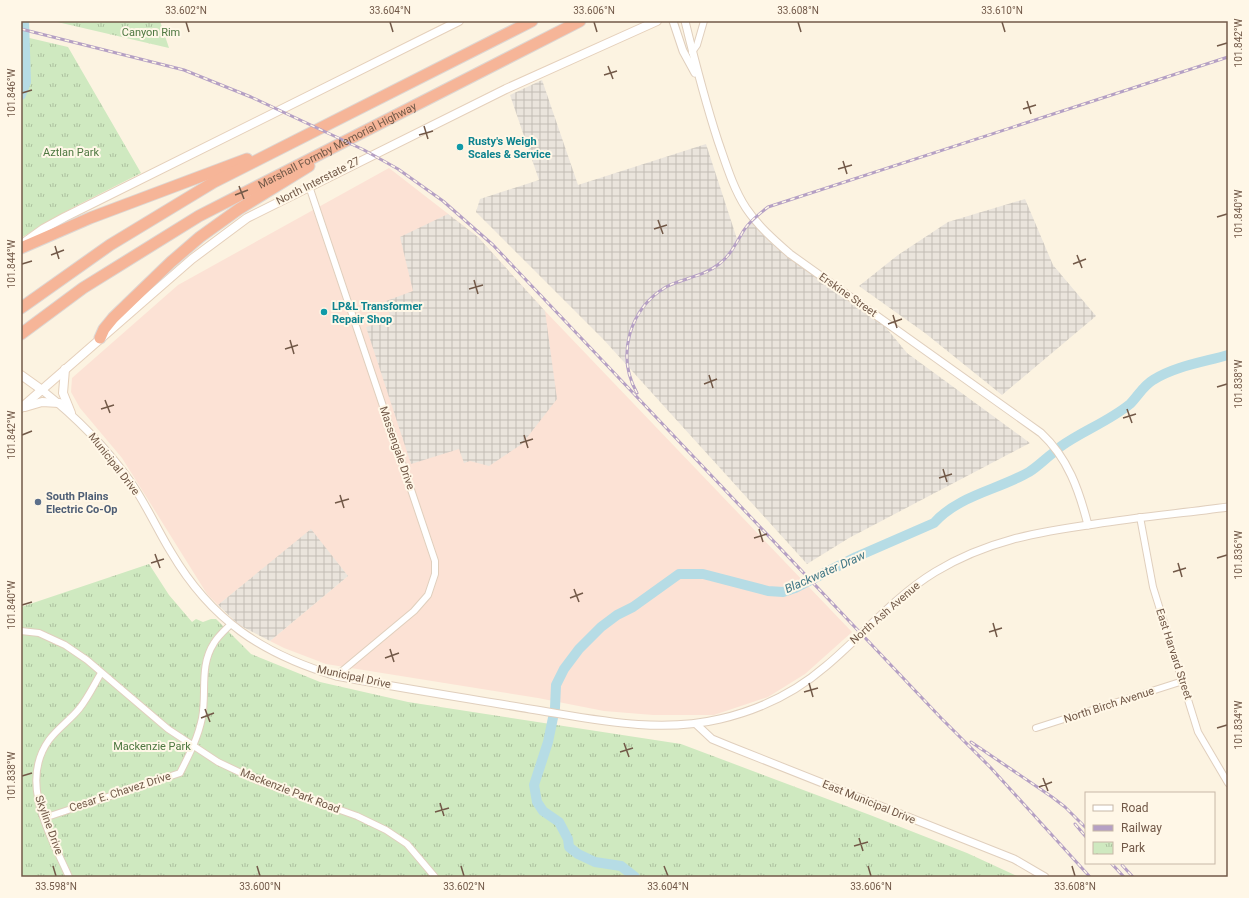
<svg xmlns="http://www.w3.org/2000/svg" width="1249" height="898" font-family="Roboto,sans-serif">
<defs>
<pattern id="industrial-grid" width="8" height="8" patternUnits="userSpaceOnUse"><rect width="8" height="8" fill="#eae4dc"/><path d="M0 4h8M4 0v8" fill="none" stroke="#c2bcb4"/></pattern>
<pattern id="park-tufts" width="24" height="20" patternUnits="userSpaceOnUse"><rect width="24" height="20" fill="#cfe9c0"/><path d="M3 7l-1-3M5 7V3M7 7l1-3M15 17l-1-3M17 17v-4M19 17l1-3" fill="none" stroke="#acc09e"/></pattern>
</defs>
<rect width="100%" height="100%" fill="#fcf3e1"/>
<polygon fill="#fce2d5" points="389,168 478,237 545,311 852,632 805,674 768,697 714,715 653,715 604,711 538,698 326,664 284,648 270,641 348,576 311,530 218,605 207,594 122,458 80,408 71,392 72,378 178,285"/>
<g fill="url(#industrial-grid)">
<polygon points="542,80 578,185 706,144 737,239 750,220 771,243 793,261 883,324 907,353 1030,443 849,538 807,564 604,340 476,212 480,199 539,180 510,95"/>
<polygon points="1025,199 1053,265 1096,316 1002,395 925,333 859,286 898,255 948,222"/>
<polygon points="448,214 478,237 545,311 557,399 522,444 489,466 470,461 464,463 459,449 411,464 366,327 391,320 386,301 413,291 400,237"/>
<polygon points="311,529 348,576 270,641 239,625 218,605"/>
</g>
<g fill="url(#park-tufts)">
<polygon points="53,21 160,21 169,48"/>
<polygon points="21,36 68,47 141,173 72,208 21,238"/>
<polygon points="149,564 169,595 192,622 196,619 203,622 211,619 216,619 251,654 320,682 408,702 681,744 870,815 967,853 1019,877 21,877 21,607"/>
</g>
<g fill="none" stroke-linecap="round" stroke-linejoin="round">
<g stroke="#b6dce5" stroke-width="10">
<polyline points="21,95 26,82 24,21"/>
<path d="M1060,447c22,-16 48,-25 70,-43 8,-8 13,-18 23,-24 22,-14 51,-18 75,-25"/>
<path d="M635,877l-14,-11 -26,-4 -17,-8 -9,-7 -1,-8 -9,-17 -16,-11 -6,-9 -3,-17 14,-43 7,-34 1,-23 8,-16 15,-20 22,-22 16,-12 16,-8 46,-33h24l65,17 15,1 12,-4 61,-31 78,-34c25,-28 64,-33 95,-51 8,-5 16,-13 24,-19"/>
</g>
<g stroke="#e0cfbd" stroke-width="8">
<g id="minor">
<polyline points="692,52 697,45 704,21"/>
<polyline points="309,186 435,561 435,574 428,595 414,611 336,676"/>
<polyline points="1140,517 1153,587 1198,732 1228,783"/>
<polyline points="21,631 39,633 65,645 87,660 168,729 218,762 256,780 357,816 386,830 407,844 435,877"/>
<polyline points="1036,728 1183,681"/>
<path d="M44,818l136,-45c9,-18 18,-35 22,-55 5,-26 -3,-52 12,-75 4,-7 11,-13 17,-19"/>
<path d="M69,877c-18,-41 -51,-94 -20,-137 9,-12 21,-20 30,-31 9,-11 15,-24 22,-36"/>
</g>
</g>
<g stroke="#e0cfbd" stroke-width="9">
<g id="tertiary">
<polyline points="673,21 683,51 695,73"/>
<path d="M685,21c10,41 20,80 33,120 8,23 15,47 28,67 12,18 28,32 44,46l251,179c27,25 38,57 47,92"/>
<path d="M42,390c34,27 63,56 88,91 16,23 27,48 41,71 40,68 91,102 165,124 64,12 129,22 194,33 63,10 127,25 190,10 39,-9 76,-27 106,-53 37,-31 68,-69 109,-94 51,-31 102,-40 160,-48 44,-7 89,-11 133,-17"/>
<polyline points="696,724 712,739 729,746 1014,859 1045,877"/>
</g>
</g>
<g stroke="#e5d0bb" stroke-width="10">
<g id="secondary">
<polyline points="22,244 43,229 65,217 459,21"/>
<polyline points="65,369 63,393 71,413"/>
<polyline points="21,375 42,390"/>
<polyline points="25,407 42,402 59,403"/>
<polyline points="21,408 192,259 247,218 506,89 657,21"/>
</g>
</g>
<g stroke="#ddd7d3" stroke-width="13">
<g id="motorway">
<polyline points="21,248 90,218 247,159"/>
<polyline points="21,308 110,245 214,182 532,21"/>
<path id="s1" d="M21,334l62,-46 116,-72 381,-195"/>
<polyline points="100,338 104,329 113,318 171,262 200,237 239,209 309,166"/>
</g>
</g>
<use href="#minor" stroke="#fff" stroke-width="6"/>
<use href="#tertiary" stroke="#fff" stroke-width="7"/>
<use href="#secondary" stroke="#fff" stroke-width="8"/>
<use href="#motorway" stroke="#f6b598" stroke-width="11"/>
<g stroke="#b5a0c4" stroke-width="3">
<g id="rail">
<polyline points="21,29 184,70 251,97 364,150 398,169 443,201 493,245 941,718 990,767 1090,877"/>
<path d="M637,393c-21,-37 -8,-84 29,-106 17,-9 37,-10 53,-23 12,-9 17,-21 25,-34 6,-9 15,-16 24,-23l460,-150"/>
<polyline points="971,742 1052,797 1065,807 1086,828"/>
<polyline points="1075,824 1086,837"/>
<polyline points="1111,863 1124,877"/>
<polyline points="1122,865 1133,877"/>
</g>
</g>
<use href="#rail" stroke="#fff7e7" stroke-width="1.5" stroke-dasharray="4.5" stroke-linecap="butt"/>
</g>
<path fill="none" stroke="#725948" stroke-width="1.5" d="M186,22l3,10M390,22l3,10M594,22l3,10M798,22l3,10M1002,22l3,10M1217,46l10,-3M608,66l5,13M604,75l13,-4M22,93l10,-3M1027,101l4,13M1023,109l13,-4M424,126l4,13M419,135l14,-4M843,161l4,13M838,169l14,-4M239,186l5,13M235,195l13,-5M1217,217l10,-3M658,220l5,14M654,229l13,-4M55,246l4,13M51,255l13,-5M1077,255l5,13M22,264l10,-3M1073,264l13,-5M474,280l4,14M469,289l14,-4M893,315l4,13M888,324l14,-5M290,340l4,14M285,349l13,-4M709,375l4,13M704,384l13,-5M1217,387l10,-3M105,400l5,13M101,409l13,-4M1127,409l5,14M1123,418l13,-4M22,435l10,-4M524,435l4,13M520,443l13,-4M943,469l4,13M939,478l13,-4M340,495l4,13M335,503l14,-4M759,529l4,13M754,538l13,-4M155,554l5,14M1217,558l10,-3M151,563l13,-4M1178,563l4,14M1173,572l13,-4M574,589l5,13M570,598l13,-5M22,605l10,-3M993,623l4,14M989,632l13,-4M390,649l4,13M385,658l14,-5M809,683l4,14M804,692l14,-4M205,709l5,13M201,718l13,-5M1217,728l10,-3M624,743l5,14M620,752l13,-4M22,776l10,-3M1043,778l5,13M1039,787l13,-5M440,803l4,13M435,812l14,-4M859,838l4,13M854,846l14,-4M53,866l3,10M257,866l3,10M461,866l3,10M664,866l4,10M868,866l3,10M1072,866l3,10"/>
<g fill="#0f9aa8" stroke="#fff7e7" stroke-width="1.5">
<circle cx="460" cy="147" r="4"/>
<circle cx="324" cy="312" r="4"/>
</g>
<circle fill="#5c6f8a" stroke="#fff7e7" stroke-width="1.5" cx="38" cy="502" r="4"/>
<g text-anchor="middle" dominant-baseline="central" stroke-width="4" stroke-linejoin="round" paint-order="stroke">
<g font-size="11" fill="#4e7841" stroke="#fff7e7">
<text x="151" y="32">Canyon Rim</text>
<text x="71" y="152">Aztlan Park</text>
<text x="152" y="746">Mackenzie Park</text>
</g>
<g font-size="11" font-weight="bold" fill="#0d838f" stroke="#fff7e7" text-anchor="start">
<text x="468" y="141">Rusty's Weigh<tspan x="468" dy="13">Scales &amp; Service</tspan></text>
<text x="332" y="306">LP&amp;L Transformer<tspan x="332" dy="13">Repair Shop</tspan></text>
</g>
<g font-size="11" fill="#725948" stroke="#fff7e7">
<text stroke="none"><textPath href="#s1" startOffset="369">Marshall Formby Memorial Highway</textPath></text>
<text transform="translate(318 181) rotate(-27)">North Interstate 27</text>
<text transform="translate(848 295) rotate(35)">Erskine Street</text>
<text transform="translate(397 448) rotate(71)">Massengale Drive</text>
<text transform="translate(114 464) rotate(52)">Municipal Drive</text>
<text transform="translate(885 613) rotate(-41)">North Ash Avenue</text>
<text transform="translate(1174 654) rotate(72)">East Harvard Street</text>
<text transform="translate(354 677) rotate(12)">Municipal Drive</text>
<text transform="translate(1109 705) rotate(-18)">North Birch Avenue</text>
<text transform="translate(290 791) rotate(21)">Mackenzie Park Road</text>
<text transform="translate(120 792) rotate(-18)">Cesar E. Chavez Drive</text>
<text transform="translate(869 802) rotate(22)">East Municipal Drive</text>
<text transform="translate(49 825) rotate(70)">Skyline Drive</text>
</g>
<g font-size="11" font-weight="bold" fill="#4e5e75" stroke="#fff7e7" text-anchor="start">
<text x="46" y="496">South Plains<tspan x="46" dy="13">Electric Co-Op</tspan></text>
</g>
<g font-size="12" font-style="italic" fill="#427886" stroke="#fff7e7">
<text transform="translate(825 572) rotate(-24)">Blackwater Draw</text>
</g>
</g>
<rect width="1249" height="898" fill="none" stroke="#fff7e7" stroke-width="44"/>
<rect x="1085" y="792" width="130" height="72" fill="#fff7e7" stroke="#c7b8a7"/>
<rect x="1093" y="805" width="20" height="6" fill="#ffffff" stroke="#c7b8a7"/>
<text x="1121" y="812" font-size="12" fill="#725948">Road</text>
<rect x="1093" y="825" width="20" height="6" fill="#b5a0c4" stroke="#c7b8a7"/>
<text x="1121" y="832" font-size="12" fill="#725948">Railway</text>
<rect x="1093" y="842" width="20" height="12" fill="url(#park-tufts)" stroke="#c7b8a7"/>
<text x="1121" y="852" font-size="12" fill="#725948">Park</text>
<rect x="22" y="22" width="1205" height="854" fill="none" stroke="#725948" stroke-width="1.5"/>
<g font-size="10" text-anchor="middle" fill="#725948">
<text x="186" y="14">33.602°N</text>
<text x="390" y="14">33.604°N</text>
<text x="594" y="14">33.606°N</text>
<text x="798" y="14">33.608°N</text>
<text x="1002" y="14">33.610°N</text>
<text transform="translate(1238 43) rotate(-90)" y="4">101.842°W</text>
<text transform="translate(11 93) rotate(-90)" y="4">101.846°W</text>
<text transform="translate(1238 214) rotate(-90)" y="4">101.840°W</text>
<text transform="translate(11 264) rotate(-90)" y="4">101.844°W</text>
<text transform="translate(1238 384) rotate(-90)" y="4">101.838°W</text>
<text transform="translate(11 435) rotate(-90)" y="4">101.842°W</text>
<text transform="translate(1238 555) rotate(-90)" y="4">101.836°W</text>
<text transform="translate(11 605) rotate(-90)" y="4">101.840°W</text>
<text transform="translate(1238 725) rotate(-90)" y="4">101.834°W</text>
<text transform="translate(11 776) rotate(-90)" y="4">101.838°W</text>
<text x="56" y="890">33.598°N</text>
<text x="260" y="890">33.600°N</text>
<text x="464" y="890">33.602°N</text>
<text x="668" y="890">33.604°N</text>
<text x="871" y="890">33.606°N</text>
<text x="1075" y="890">33.608°N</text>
</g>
</svg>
